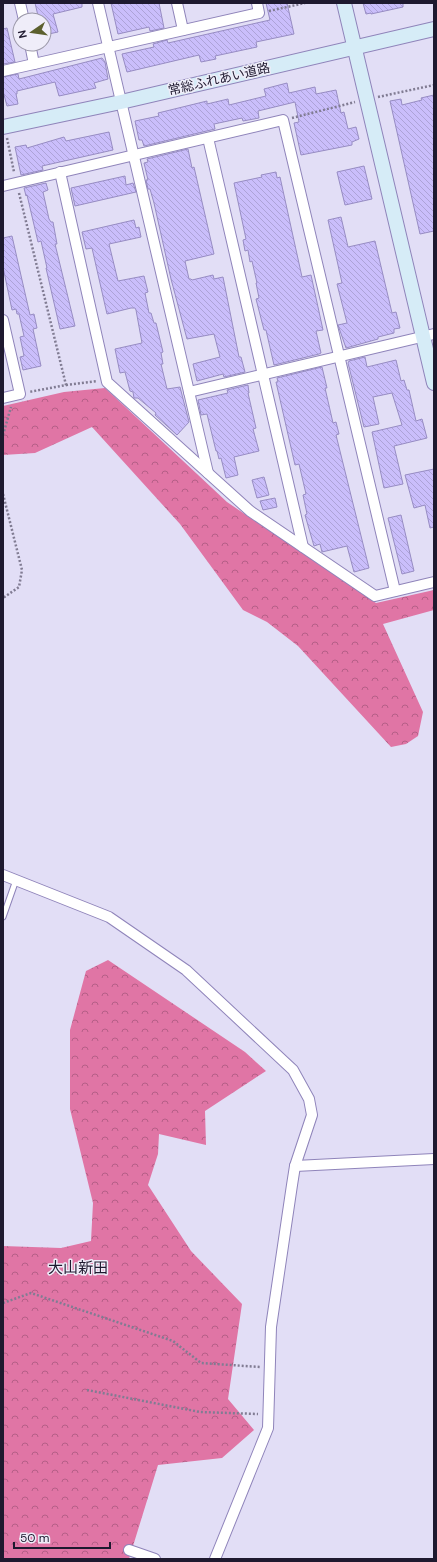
<svg xmlns="http://www.w3.org/2000/svg" width="437" height="1562" font-family="'DM Sans','Noto Sans JP',sans-serif">
<defs>
<pattern id="forest-crowns" width="20" height="18" patternUnits="userSpaceOnUse"><rect width="20" height="18" fill="#e075a5"/><path d="M2 6a3 3 0 1 1 6 0M12 15a3 3 0 1 1 6 0" fill="none" stroke="#b55f87"/></pattern>
<pattern id="building-back-hatch" width="6" height="6" patternUnits="userSpaceOnUse"><rect width="6" height="6" fill="#cabefb"/><path d="M-1 5l2 2M0 0l6 6M5-1l2 2" fill="none" stroke="#ada3d7"/></pattern>
</defs>
<rect width="100%" height="100%" fill="#e2def6"/>
<g fill="url(#forest-crowns)">
<polygon points="105,388 227,502 376,603 434,590 434,610 383,624 423,712 418,736 406,744 391,747 298,646 267,622 243,610 180,524 92,427 35,453 3,455 3,406 64,392"/>
<polygon points="108,960 245,1052 266,1071 205,1111 206,1145 159,1134 158,1154 148,1185 191,1251 242,1304 228,1399 254,1430 222,1458 158,1465 129,1559 3,1559 3,1246 61,1248 91,1241 93,1203 70,1109 70,1030 86,971"/>
</g>
<g fill="url(#building-back-hatch)" stroke="#978cc3">
<polygon points="35,3 82,3 82,7 53,14 58,32 44,35 44,20 39,20"/>
<polygon points="111,3 159,3 164,28 150,31 149,27 118,34"/>
<polygon points="266,3 287,3 294,34 256,42 257,47 215,56 216,59 201,62 199,55 127,72 122,54 154,47 153,44 167,40 168,43 270,20"/>
<polygon points="363,3 403,3 403,7 371,14 371,13 366,14"/>
<polygon points="7,28 15,62 3,64 3,29"/>
<polygon points="102,58 105,62 108,79 94,83 96,88 59,96 55,82 17,91 17,94 16,94 18,104 7,106 3,91 3,77 18,74 19,79"/>
<polygon points="287,83 289,93 315,87 316,94 336,90 341,113 344,112 348,129 356,127 359,139 352,142 352,145 301,155 294,123 299,122 295,102 258,111 259,118 243,121 242,118 214,124 215,129 144,146 142,140 139,140 135,121 159,116 158,113 207,101 207,104 228,99 229,105 266,96 264,89"/>
<polygon points="434,95 434,231 420,234 390,101 401,99 402,105 422,100 421,98"/>
<polygon points="109,132 113,150 42,166 43,170 21,175 15,147 26,145 27,148 64,137 66,141"/>
<polygon points="188,149 192,168 194,167 214,254 185,261 189,279 191,279 192,280 213,275 214,279 223,277 239,357 241,357 245,372 224,377 223,374 197,381 193,364 220,357 214,334 187,339 171,279 154,203 150,189 148,189 146,180 148,180 144,163 148,162 147,159"/>
<polygon points="364,166 372,199 345,205 337,172"/>
<polygon points="276,172 277,178 280,177 302,277 311,275 323,330 316,331 321,353 319,354 274,365 266,330 264,330 256,299 259,298 256,283 257,283 252,261 250,262 248,250 245,251 243,240 246,239 234,183 262,177 261,175"/>
<polygon points="125,176 126,185 133,183 136,192 75,206 71,188"/>
<polygon points="46,183 48,190 43,192 49,219 51,222 53,222 57,244 55,244 75,326 60,329 46,268 47,268 41,241 38,242 27,195 26,196 24,188"/>
<polygon points="341,217 348,247 375,241 392,313 396,312 400,328 394,329 394,333 378,337 378,339 346,348 338,325 347,323 337,284 342,283 328,220"/>
<polygon points="134,220 136,228 139,227 141,237 109,244 118,281 144,276 148,292 145,293 149,313 151,313 154,323 156,323 163,352 161,353 163,364 161,364 167,389 180,387 189,422 177,435 155,415 156,413 138,398 134,398 133,392 130,391 125,372 120,373 115,349 142,343 136,310 135,308 131,308 107,314 92,248 86,249 82,232"/>
<polygon points="12,236 30,315 34,314 37,328 33,329 41,366 23,370 20,357 24,356 20,337 24,336 19,314 17,314 16,309 12,310 3,267 3,238"/>
<polygon points="365,357 367,367 396,360 401,381 404,380 407,390 409,390 416,421 422,419 427,438 394,446 403,484 384,488 372,432 402,425 392,393 373,397 379,424 364,427 348,363 349,361"/>
<polygon points="322,367 327,388 325,388 333,423 336,422 339,434 336,435 369,568 354,572 347,546 322,552 320,544 314,546 305,515 307,514 303,495 306,494 299,464 295,465 276,382 278,382 277,378"/>
<polygon points="248,385 249,393 248,393 256,428 253,429 259,451 234,457 238,475 226,478 221,458 219,459 217,451 216,451 207,414 201,415 198,400 228,393 227,390"/>
<polygon points="434,469 434,527 430,528 425,505 414,508 405,475"/>
<polygon points="264,477 269,495 257,498 252,480"/>
<polygon points="275,498 277,507 263,510 260,501"/>
<polygon points="401,515 414,571 402,574 388,518"/>
</g>
<g fill="none" stroke-linecap="round" stroke-linejoin="round">
<g stroke="#8f84ba" stroke-width="7">
<polyline id="lane" points="3,917 16,880"/>
</g>
<g stroke="#8f84ba" stroke-width="12">
<g id="street">
<polyline points="20,3 24,20"/>
<polyline points="98,3 208,473"/>
<polyline points="177,3 183,30"/>
<polyline points="30,44 34,64"/>
<polyline points="3,71 259,13 257,3"/>
<polyline points="208,138 303,547"/>
<polyline points="60,172 107,382 250,511 375,596 434,582"/>
<polyline points="3,186 283,120 395,591"/>
<polyline points="3,320 20,394 3,398"/>
<polyline points="189,392 434,334"/>
<polyline points="3,875 109,917 186,970 293,1070 309,1099 312,1115 295,1166 292,1185 271,1327 268,1428 215,1559"/>
<polyline points="295,1166 434,1159"/>
<polyline points="129,1550 155,1559"/>
</g>
</g>
<g stroke="#8f84ba" stroke-width="16">
<g id="secondary">
<polyline points="344,3 434,383"/>
<polyline points="3,127 121,102 434,29"/>
</g>
</g>
<g stroke="#817c93" stroke-width="2.5" stroke-dasharray="2 2" stroke-linecap="butt">
<polyline points="269,11 305,3"/>
<polyline points="378,97 434,85"/>
<polyline points="292,118 355,102"/>
<polyline points="7,138 14,172"/>
<polyline points="19,193 66,385 29,392"/>
<polyline points="66,385 97,381"/>
<polyline points="3,435 11,407"/>
<polyline points="3,494 22,570 19,587 3,598"/>
<polyline points="3,1303 31,1293 173,1341 201,1363 260,1367"/>
<polyline points="87,1390 200,1412 258,1414"/>
</g>
<use href="#lane" stroke="#fff" stroke-width="5"/>
<use href="#street" stroke="#fff" stroke-width="10"/>
<use href="#secondary" stroke="#d6ecf7" stroke-width="14"/>
</g>
<g text-anchor="middle" dominant-baseline="central" stroke-width="3" stroke-linejoin="round" paint-order="stroke">
<g font-size="13" fill="#1e192f" stroke="#efedf9">
<text transform="translate(219 79) rotate(-13)">常総ふれあい道路</text>
</g>
<g font-size="15" fill="#1e192f" stroke="#efedf9">
<text x="78" y="1268">大山新田</text>
</g>
</g>
<rect width="437" height="1562" fill="none" stroke="#1e192f" stroke-width="8"/>
<g transform="translate(32 32) rotate(257)"><circle r="19" fill="#efedf9" stroke="#9b98a8"/>
<path d="M0-3L7 15L0 10L-7 15Z" fill="#5c602e"/>
<text y="-6" font-size="11" font-weight="bold" text-anchor="middle" fill="#1e192f">N</text>
</g>
<path d="M14 1542v6h96v-6" fill="none" stroke="#1e192f" stroke-width="2"/>
<text x="20" y="1542" font-size="12" fill="#1e192f" stroke="#efedf9" stroke-width="3" paint-order="stroke">50 m</text>
</svg>
